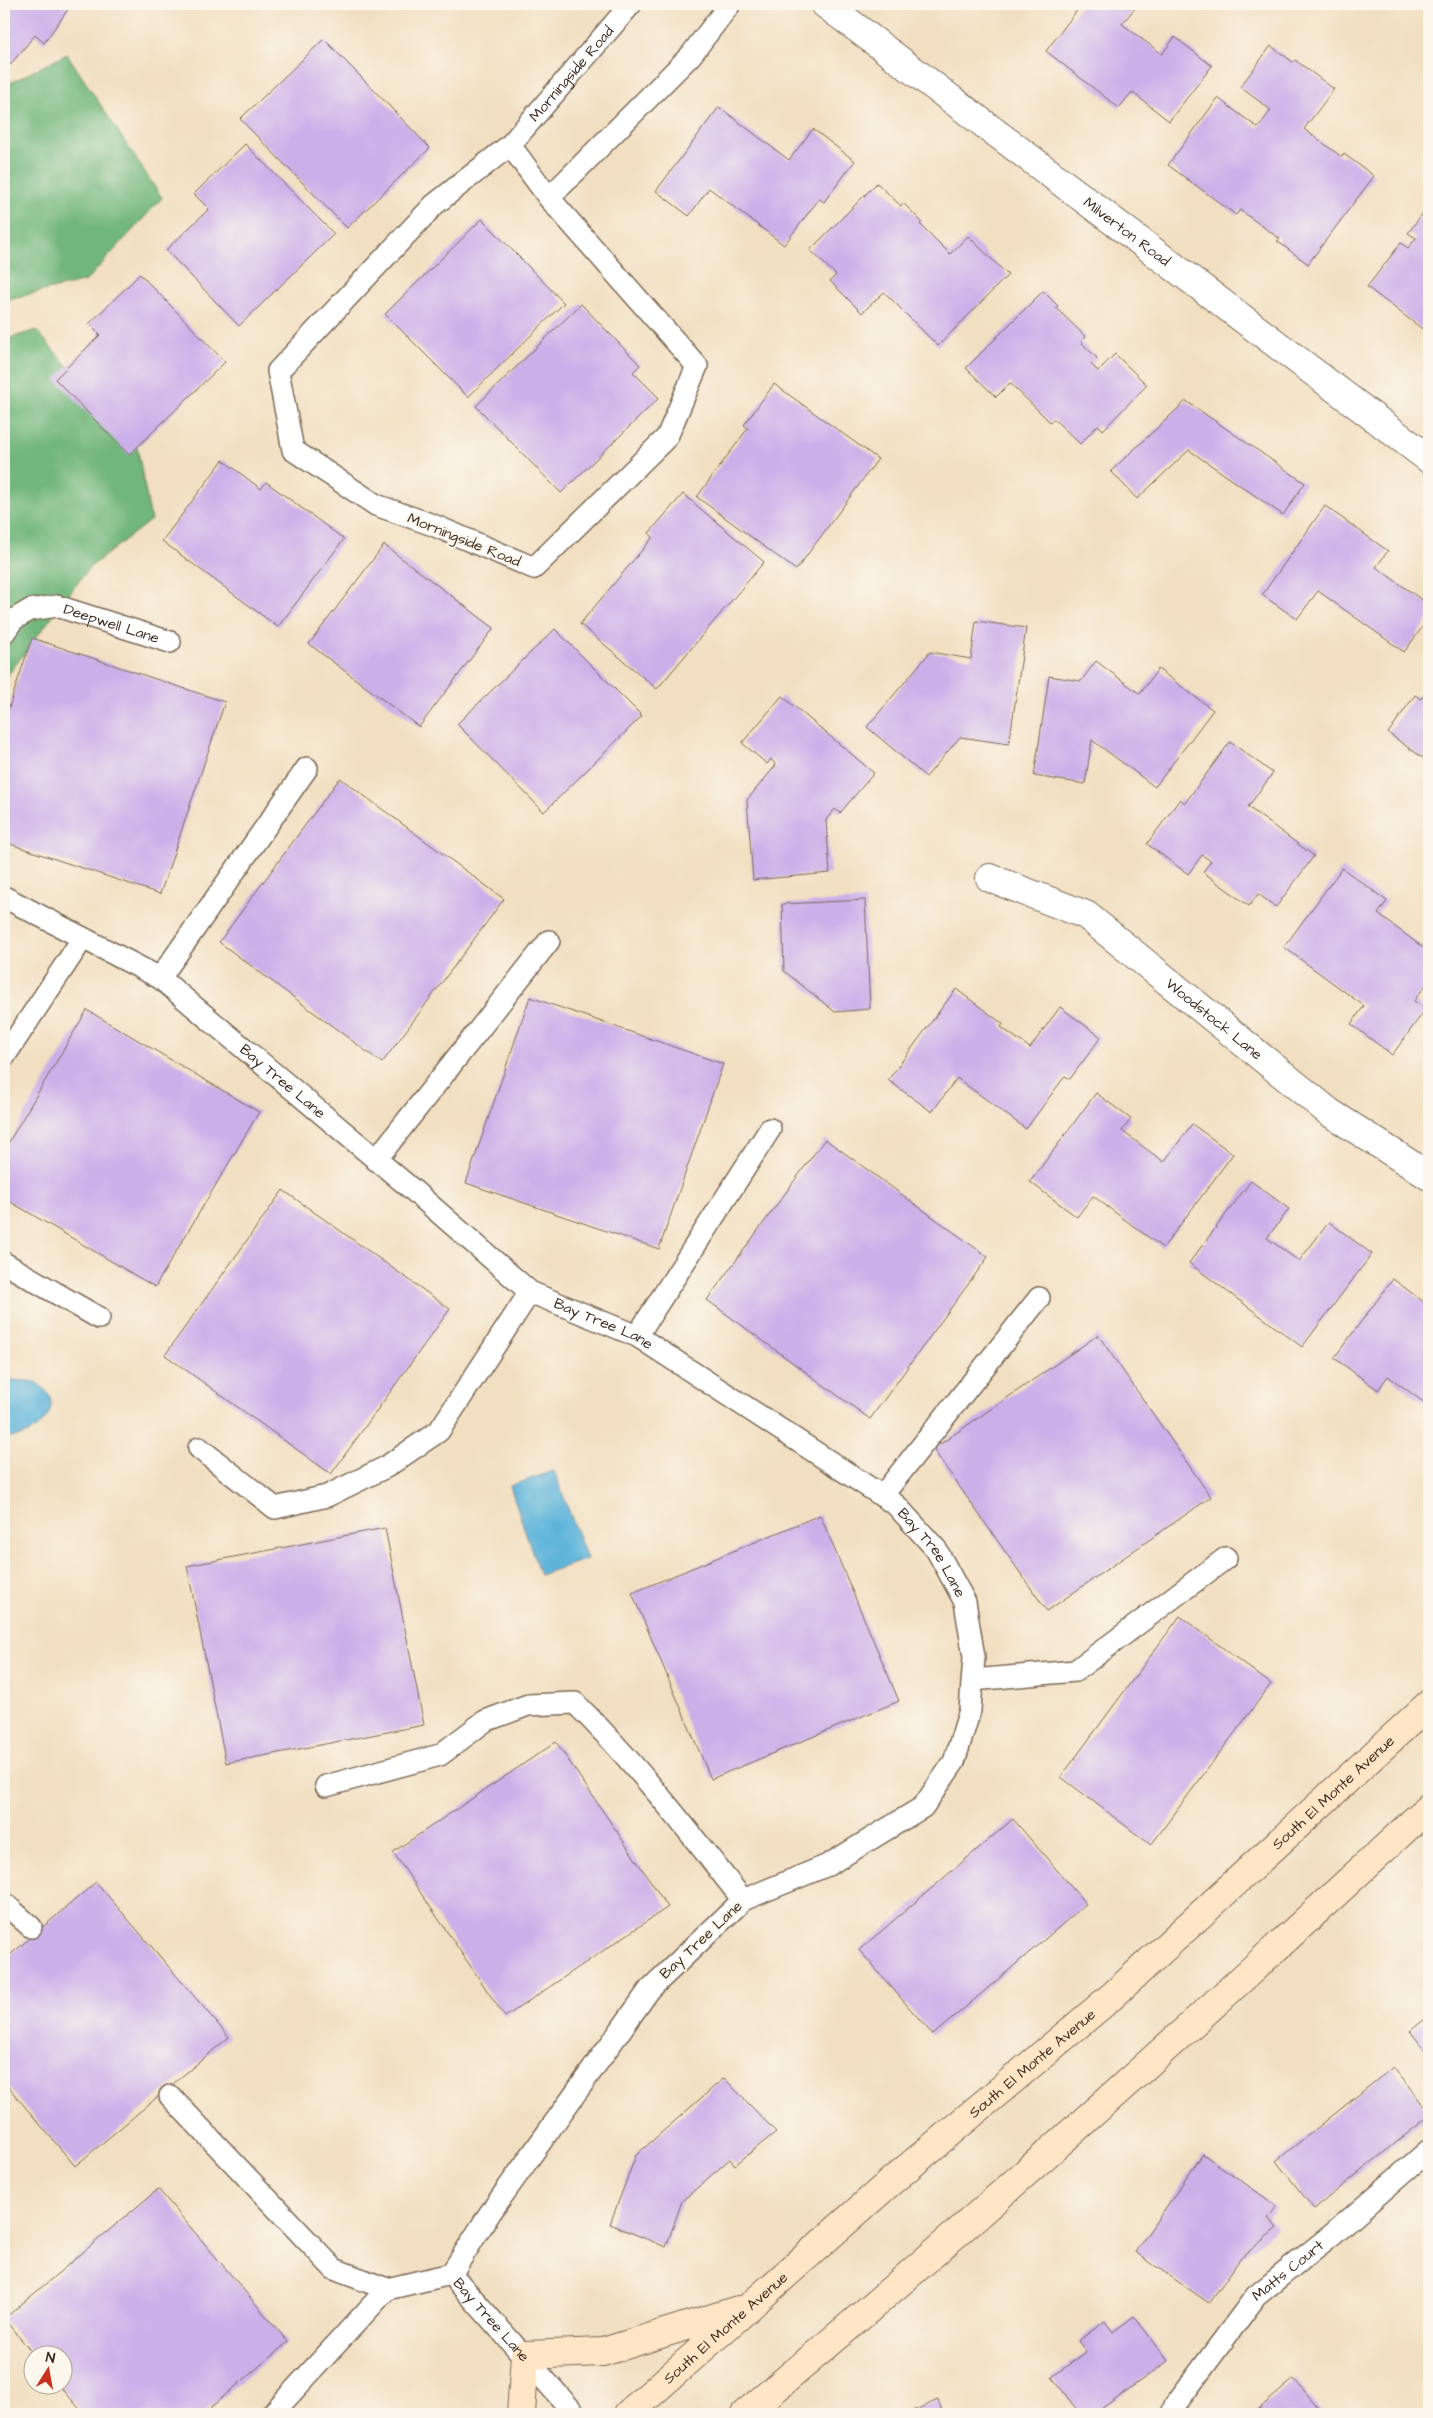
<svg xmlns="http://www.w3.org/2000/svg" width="1433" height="2418" font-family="'Architects Daughter',sans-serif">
<rect width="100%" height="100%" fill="#fbf7ec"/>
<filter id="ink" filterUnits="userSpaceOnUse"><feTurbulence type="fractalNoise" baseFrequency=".02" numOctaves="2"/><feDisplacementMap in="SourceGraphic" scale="10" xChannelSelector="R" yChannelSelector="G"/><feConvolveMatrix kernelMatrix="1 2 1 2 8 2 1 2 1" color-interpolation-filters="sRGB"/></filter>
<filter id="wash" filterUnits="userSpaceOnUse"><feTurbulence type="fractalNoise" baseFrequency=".0096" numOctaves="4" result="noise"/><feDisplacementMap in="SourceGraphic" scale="20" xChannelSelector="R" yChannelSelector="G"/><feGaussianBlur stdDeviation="1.12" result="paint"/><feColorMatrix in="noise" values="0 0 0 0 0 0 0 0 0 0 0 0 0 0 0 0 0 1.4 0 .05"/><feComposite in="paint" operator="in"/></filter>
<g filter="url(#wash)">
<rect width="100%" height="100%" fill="#f2dfc1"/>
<g fill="#71b67a" stroke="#56704c">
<polygon points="67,54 162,198 86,281 4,300 4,86"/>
<polygon points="36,330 137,446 151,520 89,568 4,680 4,340"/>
</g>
<g fill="#5db4da" stroke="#4c6f7c">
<path d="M11,1380c7,1 16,0 24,2 3,1 6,4 9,7 23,22 -16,54 -40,47v-52z"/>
<polygon points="554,1471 587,1559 540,1575 510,1486"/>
</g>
<g id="blocks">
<g fill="#cbafe9">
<polygon points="4,4 62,4 69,8 44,43 35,35 10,65 4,61"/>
<polygon points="1082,4 1138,4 1122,24 1162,54 1175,37 1212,66 1169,121 1132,92 1119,108 1046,51"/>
<polygon points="324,39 430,148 347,228 240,119"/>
<polygon points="1271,46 1293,62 1295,60 1334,89 1304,129 1342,157 1344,154 1374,176 1308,264 1277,241 1280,239 1240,210 1236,215 1168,165 1218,98 1258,128 1271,110 1240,87"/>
<polygon points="719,107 789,160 813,129 855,161 824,202 819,199 784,245 709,188 689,216 656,191"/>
<polygon points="245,144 334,234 239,326 166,250 209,209 194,194"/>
<polygon points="877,183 901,206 903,203 922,222 920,224 950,254 968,236 1008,275 938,346 884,292 862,313 830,281 836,275 810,250"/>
<polygon points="1429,205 1429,334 1367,287 1401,243 1408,248 1416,238 1408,233"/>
<polygon points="482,219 564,303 468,397 385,314"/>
<polygon points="140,274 225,362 129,455 55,379 100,335 89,324"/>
<polygon points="1043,291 1058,306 1056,308 1086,337 1081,342 1097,358 1091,364 1098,371 1115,354 1147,385 1103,430 1098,425 1080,444 1054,419 1050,422 1010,383 996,397 966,368"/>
<polygon points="581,304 640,365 633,372 659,398 561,493 476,406"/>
<polygon points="774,384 878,459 796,570 697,497 748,428 744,425"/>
<polygon points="1186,401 1305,483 1283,515 1189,450 1137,499 1111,471"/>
<polygon points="223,460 261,489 266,482 344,539 278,627 162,541"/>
<polygon points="683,494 764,562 657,689 580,624 653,537 649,533"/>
<polygon points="1325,506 1388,551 1376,567 1429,605 1429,618 1404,652 1318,591 1297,619 1262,595"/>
<polygon points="384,545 494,628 419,727 309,644"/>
<polygon points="976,621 1026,628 1009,744 960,737 926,777 867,727 930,652 971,659"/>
<polygon points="555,629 642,716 544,812 457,724"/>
<polygon points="32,638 225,702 160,894 4,842 4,722"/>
<polygon points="1096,661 1140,694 1158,669 1213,710 1155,787 1092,740 1085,784 1034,776 1049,676 1081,681"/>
<polygon points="1429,687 1429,750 1423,758 1388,733 1415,695 1421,699"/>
<polygon points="782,696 874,773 840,813 835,809 826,820 830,873 753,880 747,800 776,765 771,759 767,764 742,743"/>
<polygon points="1230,742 1273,773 1248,807 1314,856 1276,907 1258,894 1249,906 1203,872 1211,861 1202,855 1188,874 1147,844 1180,799 1185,803"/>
<polygon points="340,778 504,899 382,1063 219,942"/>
<polygon points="1342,868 1387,901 1378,914 1429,952 1429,981 1414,1001 1426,1009 1392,1055 1351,1024 1364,1006 1284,947"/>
<polygon points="865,900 870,1009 835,1012 784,971 782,904"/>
<polygon points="956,989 1003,1024 1001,1027 1030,1048 1060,1007 1101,1037 1070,1079 1065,1076 1026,1129 957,1078 932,1112 888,1080"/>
<polygon points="530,997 723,1064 659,1249 466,1183"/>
<polygon points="87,1010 259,1112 155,1287 4,1198 4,1150"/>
<polygon points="1096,1093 1131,1119 1122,1131 1164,1162 1192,1124 1233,1154 1163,1248 1093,1196 1077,1217 1030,1182"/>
<polygon points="825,1139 988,1257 870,1419 707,1300"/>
<polygon points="1251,1181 1289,1209 1267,1238 1299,1261 1329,1222 1372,1254 1302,1347 1189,1263"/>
<polygon points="283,1190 450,1309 331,1474 165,1355"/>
<polygon points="1393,1279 1429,1306 1429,1406 1388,1376 1378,1390 1334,1358"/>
<polygon points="1098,1335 1211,1497 1047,1611 933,1449"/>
<polygon points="820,1515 899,1701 711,1779 632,1593"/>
<polygon points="385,1528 424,1725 226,1763 187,1566"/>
<polygon points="1180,1616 1271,1684 1151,1845 1061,1777"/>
<polygon points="556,1742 668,1907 505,2017 393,1852"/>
<polygon points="1013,1819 1086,1904 933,2035 859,1950"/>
<polygon points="96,1882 229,2037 75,2166 4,2082 4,1960"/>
<polygon points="1429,2016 1429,2055 1410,2031"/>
<polygon points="1393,2067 1429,2112 1429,2116 1314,2209 1276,2161"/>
<polygon points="724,2078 776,2132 735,2165 730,2159 682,2201 666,2247 610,2224 636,2155"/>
<polygon points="1203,2154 1277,2206 1268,2218 1277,2228 1241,2258 1209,2303 1135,2252"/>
<polygon points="158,2189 288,2342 203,2414 84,2414 60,2386 62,2386 62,2356 35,2356 4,2319"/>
<polygon points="1134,2316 1168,2361 1094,2414 1080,2414 1052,2377 1086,2352 1078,2341 1105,2321 1113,2332"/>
<polygon points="1294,2379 1324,2414 1253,2414"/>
<polygon points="938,2400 943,2414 906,2414"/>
</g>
</g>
</g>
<g filter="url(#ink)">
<use href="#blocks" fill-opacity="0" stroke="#7b6957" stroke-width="1"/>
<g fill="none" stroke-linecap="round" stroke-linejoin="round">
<g stroke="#7b6957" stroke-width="24">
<g id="lane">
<polygon points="510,145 549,198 697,366 667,437 534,568 433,525 376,505 293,450 278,371 434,205"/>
<path id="s1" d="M510,145l121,-141"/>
<polyline points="549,198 691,55 730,4"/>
<path id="s2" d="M4,633l9,-13 17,-10 27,-4 113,36"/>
<path id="s3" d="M4,897l156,81 254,213 116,101 107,44 259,169 40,44 29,53 9,55 -4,53 -16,52 -31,45 -95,58 -85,35 -93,89 -160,224 -39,61"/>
<polyline points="160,978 307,768"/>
<polyline points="4,1057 83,938"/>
<polyline points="376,1160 549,941"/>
<polyline points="4,1263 99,1318"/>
<polyline points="637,1336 770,1129"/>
<polyline points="199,1448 275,1508 327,1496 386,1467 439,1431 530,1292"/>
<polyline points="882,1496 1039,1298"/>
<polyline points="973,1680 1075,1671 1226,1558"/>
<path d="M326,1786l114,-31 45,-34 43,-16 47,-2c62,61 114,129 168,197"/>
<polyline points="4,1903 31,1927"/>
<polyline points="170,2096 334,2269 387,2289 451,2274"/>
<path id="s4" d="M451,2274l124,140"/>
<polyline points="272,2414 387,2289"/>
<path id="s5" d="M1172,2414l3,-9 81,-109 78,-63 95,-83"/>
</g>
</g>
<g stroke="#7b6957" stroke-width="30">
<g id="street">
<path id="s6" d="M825,4l604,455"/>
<path id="s7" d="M990,878l96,37 243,197 100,64"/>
</g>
</g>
<g stroke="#7b6957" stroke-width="30">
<g id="secondary">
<polyline points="521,2414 525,2355 603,2352 738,2310"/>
<path id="s8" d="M628,2414l259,-229 223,-187 319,-294"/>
<path d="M745,2414c234,-195 461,-400 684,-607"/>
</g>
</g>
<use href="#lane" stroke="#fff" stroke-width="21"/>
<use href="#street" stroke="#fff" stroke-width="28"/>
<use href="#secondary" stroke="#fde5c5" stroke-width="28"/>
</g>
</g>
<g text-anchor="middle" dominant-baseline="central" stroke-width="4" stroke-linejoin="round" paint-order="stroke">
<g font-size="15" fill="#3b2a1e" stroke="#fbf7ec">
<text stroke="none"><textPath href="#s1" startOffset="94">Morningside Road</textPath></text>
<text stroke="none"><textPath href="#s6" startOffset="378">Milverton Road</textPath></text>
<text transform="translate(464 540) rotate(22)">Morningside Road</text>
<text stroke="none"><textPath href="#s2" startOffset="120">Deepwell Lane</textPath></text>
<text stroke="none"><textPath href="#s7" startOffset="268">Woodstock Lane</textPath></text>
<text stroke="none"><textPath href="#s3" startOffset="336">Bay Tree Lane</textPath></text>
<text stroke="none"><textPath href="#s3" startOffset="741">Bay Tree Lane</textPath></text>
<text stroke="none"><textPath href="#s3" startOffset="1146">Bay Tree Lane</textPath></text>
<text stroke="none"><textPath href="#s8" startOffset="940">South El Monte Avenue</textPath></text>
<text transform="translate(701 1940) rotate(-43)">Bay Tree Lane</text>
<text stroke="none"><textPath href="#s8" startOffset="535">South El Monte Avenue</textPath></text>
<text stroke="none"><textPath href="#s5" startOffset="186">Matts Court</textPath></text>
<text stroke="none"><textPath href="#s4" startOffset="61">Bay Tree Lane</textPath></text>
<text stroke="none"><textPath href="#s8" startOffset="130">South El Monte Avenue</textPath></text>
</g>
</g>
<rect width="1433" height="2418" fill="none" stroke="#fbf7ec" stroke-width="20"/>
<g transform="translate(48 2370) rotate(11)"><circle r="24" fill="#fbf7ec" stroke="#aea59a"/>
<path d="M0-4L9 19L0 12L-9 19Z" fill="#c8321e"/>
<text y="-8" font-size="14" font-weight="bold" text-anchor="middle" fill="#3b2a1e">N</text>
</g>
</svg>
